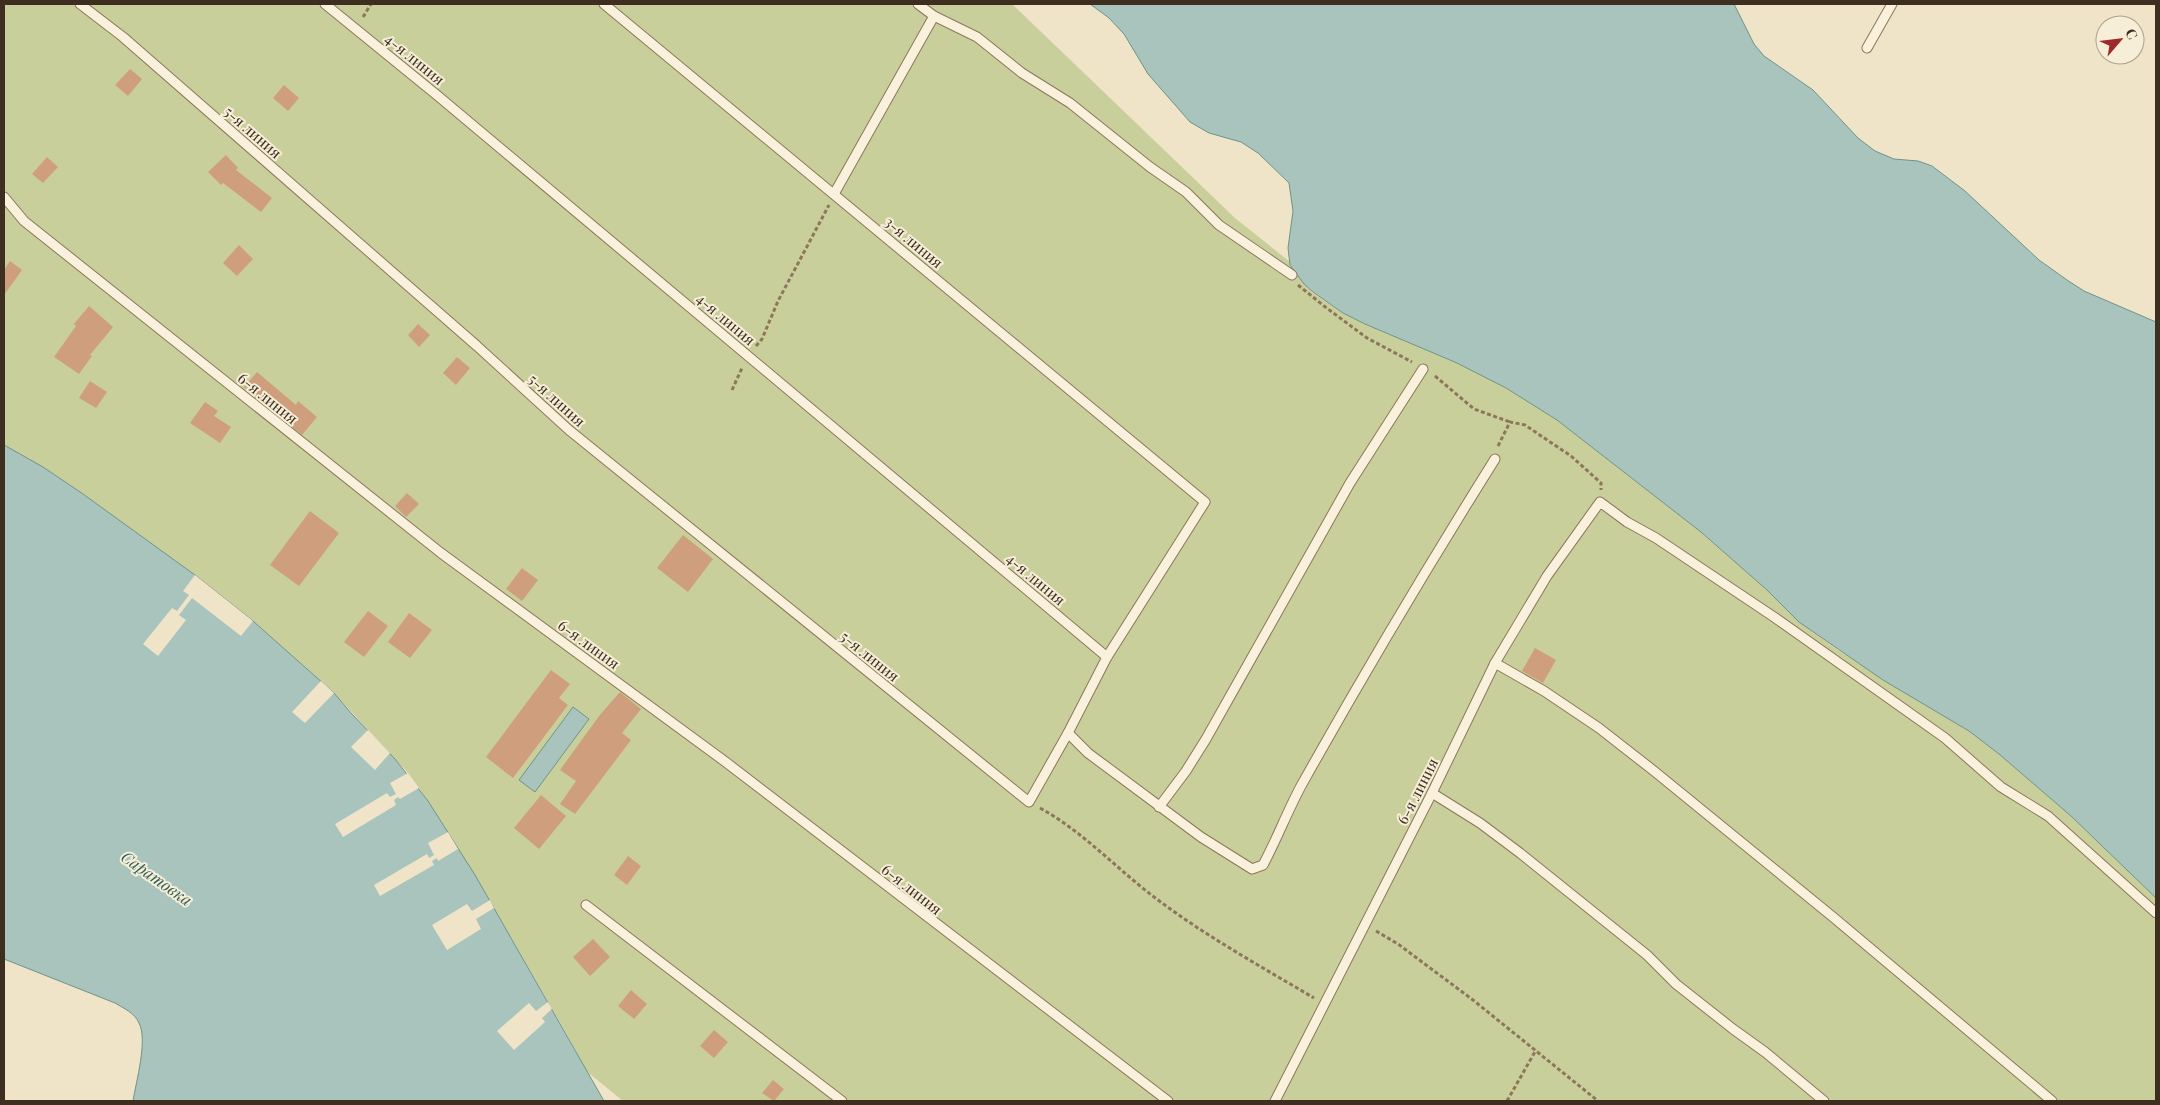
<svg xmlns="http://www.w3.org/2000/svg" width="2160" height="1105" font-family="'Playfair Display',serif">
<rect width="100%" height="100%" fill="#f0e4c8"/>
<polygon fill="#c9cf9b" points="4,4 1012,4 1235,218 1290,262 1304,284 1313,293 1343,313 1365,324 1457,363 1506,388 1557,420 1701,532 1767,590 1799,622 1838,650 1969,731 1999,754 2071,816 2156,898 2156,1101 623,1101 585,1070 574,1047 494,908 428,801 408,773 334,693 253,621 195,575 43,467 4,445"/>
<g fill="#a9c4bc" stroke="#6f938a">
<polygon points="1090,4 1734,4 1754,44 1764,56 1813,90 1858,138 1875,151 1894,159 1918,161 1932,166 1965,191 2039,260 2067,280 2084,291 2156,322 2156,898 2071,816 1999,754 1969,731 1883,680 1799,622 1767,590 1701,532 1557,420 1506,388 1457,363 1365,324 1343,313 1313,292 1304,284 1290,265 1288,248 1293,211 1289,183 1258,153 1241,142 1209,133 1190,122 1148,74 1124,34 1109,18"/>
<path d="M4,445l39,22 40,27 112,81 58,46 81,72 17,20 44,46 33,42 47,74 129,226h-471c3,-19 15,-61 6,-78 -4,-10 -16,-15 -24,-20l-111,-44z"/>
<polygon points="573,707 589,719 535,792 519,780"/>
</g>
<g fill="#f0e4c8">
<polygon points="195,575 253,621 241,636 192,598 179,615 186,620 158,656 143,644 172,608 177,611 189,595 183,591"/>
<polygon points="321,681 334,693 305,723 292,712"/>
<polygon points="368,730 390,753 375,770 351,747"/>
<polygon points="408,773 419,788 400,799 398,797 394,800 396,805 343,837 335,824 387,793 390,797 396,794 390,783"/>
<polygon points="448,832 458,849 438,861 437,858 432,861 434,865 380,896 374,885 427,854 429,858 434,855 428,843"/>
<polygon points="490,900 494,908 476,919 481,929 447,950 432,925 467,904 472,911"/>
<polygon points="548,1002 552,1009 542,1018 545,1022 514,1050 497,1031 529,1003 536,1011"/>
</g>
<g fill="#cf9f7d">
<polygon points="130,69 142,79 128,96 115,85"/>
<polygon points="284,85 299,98 288,111 273,98"/>
<polygon points="226,155 238,168 236,170 272,198 261,212 223,183 221,185 208,172"/>
<polygon points="47,157 58,167 43,183 32,174"/>
<polygon points="239,245 253,259 237,276 223,263"/>
<polygon points="10,261 22,270 4,295 4,270"/>
<polygon points="89,306 113,327 90,355 92,356 79,374 54,357 76,326 74,324"/>
<polygon points="418,324 430,335 419,347 408,335"/>
<polygon points="457,357 470,368 456,385 443,373"/>
<polygon points="257,372 296,405 298,401 317,417 302,435 244,387"/>
<polygon points="90,381 107,392 96,408 79,398"/>
<polygon points="205,402 218,411 214,416 231,427 220,443 190,423"/>
<polygon points="407,493 419,504 406,517 395,506"/>
<polygon points="310,511 339,533 299,586 270,565"/>
<polygon points="683,535 713,559 688,592 657,568"/>
<polygon points="522,568 538,580 522,601 506,589"/>
<polygon points="368,611 388,626 364,657 344,642"/>
<polygon points="409,613 432,630 410,658 388,642"/>
<polygon points="1535,648 1556,660 1543,683 1522,671"/>
<polygon points="551,670 570,684 559,698 568,705 513,778 486,757"/>
<polygon points="620,692 641,709 622,733 631,740 575,814 560,804 576,781 560,770 599,716"/>
<polygon points="541,795 566,816 539,849 514,828"/>
<polygon points="628,856 641,866 627,885 614,875"/>
<polygon points="593,939 610,957 590,976 573,957"/>
<polygon points="631,990 647,1004 634,1019 618,1006"/>
<polygon points="714,1030 728,1042 714,1058 700,1046"/>
<polygon points="773,1080 784,1089 774,1101 762,1093"/>
</g>
<g fill="none" stroke-linecap="round" stroke-linejoin="round">
<g stroke="#8d765c" stroke-width="11">
<g id="service">
<polyline points="80,4 123,37 477,346 569,430 1029,802 1068,733 1107,657 1205,502 604,4"/>
<polyline points="325,4 438,96 1107,657"/>
<polyline points="918,4 934,16 977,37 1022,73 1070,103 1150,167 1186,192 1219,225 1292,275"/>
<polyline points="1867,48 1892,4"/>
<polyline points="834,194 934,16"/>
<polyline points="4,197 24,221 441,553 727,763 1168,1101"/>
<polyline points="1495,663 1544,691 1599,728 1654,771 1833,917 2052,1101"/>
<path d="M1068,733l20,20 113,84 51,32 11,-4c14,-26 24,-53 38,-79 62,-111 127,-220 194,-327"/>
<polyline points="1432,793 1480,823 1520,853 1647,955 1676,984 1733,1029 1765,1052 1824,1101"/>
<polyline points="1159,807 1186,771 1206,739 1350,483 1423,369"/>
<polyline points="586,905 842,1101"/>
<polyline points="1275,1101 1432,793 1495,663 1547,576 1600,502 1627,522 1656,538 1774,617 1945,738 2001,787 2048,816 2156,913"/>
</g>
</g>
<g stroke="#8d765c" stroke-width="3" stroke-dasharray="4 2.5" stroke-linecap="butt">
<polyline points="363,17 371,4"/>
<polyline points="1298,285 1324,306 1367,338 1412,362"/>
<polyline points="756,346 762,339 778,301 829,205"/>
<polyline points="1435,376 1474,409 1510,422"/>
<polyline points="732,390 742,368"/>
<polyline points="1498,446 1510,422 1525,425 1571,456 1601,483 1601,490"/>
<path d="M1040,808c42,23 76,60 114,89 50,38 106,69 160,101"/>
<polyline points="1376,931 1398,944 1473,1000 1598,1101"/>
<polyline points="1507,1101 1536,1050"/>
</g>
<use href="#service" stroke="#faf1dc" stroke-width="9"/>
</g>
<g text-anchor="middle" dominant-baseline="central" stroke-width="4" stroke-linejoin="round" paint-order="stroke">
<g font-size="15" fill="#3d2e20" stroke="#f7eed8">
<text transform="translate(415 59) rotate(39)">4-я линия</text>
<text transform="translate(253 132) rotate(41)">5-я линия</text>
<text transform="translate(914 242) rotate(40)">3-я линия</text>
<text transform="translate(726 319) rotate(40)">4-я линия</text>
<text transform="translate(268 398) rotate(39)">6-я линия</text>
<text transform="translate(557 400) rotate(42)">5-я линия</text>
<text transform="translate(1036 579) rotate(40)">4-я линия</text>
<text transform="translate(589 644) rotate(36)">6-я линия</text>
<text transform="translate(870 656) rotate(39)">5-я линия</text>
<text transform="translate(1417 791) rotate(-63)">6-я линия</text>
<text transform="translate(912 889) rotate(38)">6-я линия</text>
</g>
<g font-size="16" font-style="italic" fill="#2f5d5a" stroke="#f7eed8">
<text transform="translate(157 878) rotate(35)">Саратовка</text>
</g>
</g>
<rect width="2160" height="1105" fill="none" stroke="#3d2e20" stroke-width="10"/>
<g transform="translate(2120 40) rotate(62)"><circle r="24" fill="#f7eed8" stroke="#ada18e"/>
<path d="M0-4L9 19L0 12L-9 19Z" fill="#9e2a2b"/>
<text y="-8" font-size="14" font-weight="bold" text-anchor="middle" fill="#3d2e20">С</text>
</g>
</svg>
